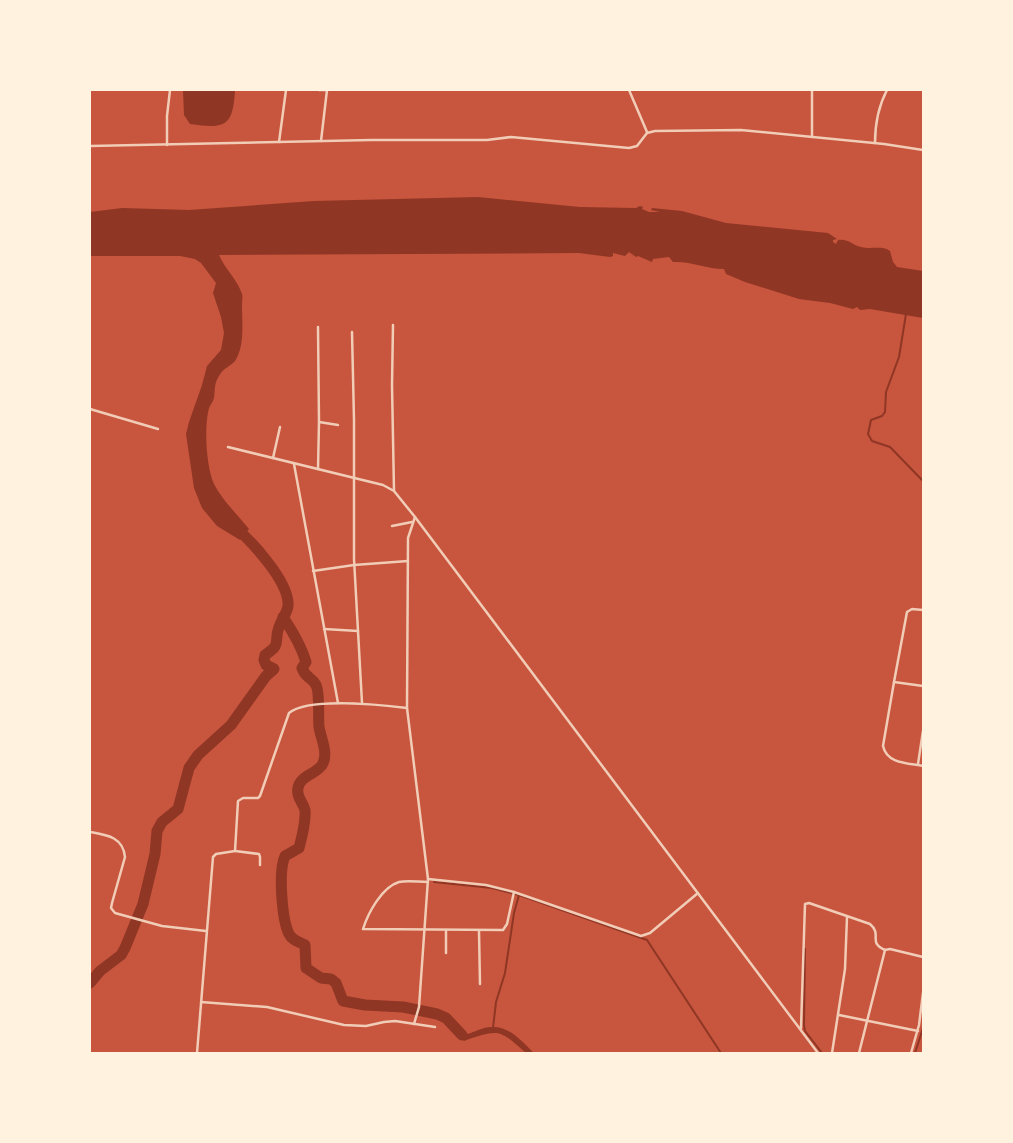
<svg xmlns="http://www.w3.org/2000/svg" width="1013" height="1143" font-family="'Titillium Web',sans-serif">
<rect width="100%" height="100%" fill="#c8553d"/>
<g fill="#8f3625">
<path d="M183,90h52c-2,37 -10,39 -45,34l-6,-9z"/>
<path d="M478,197l102,10 56,1 4,-2 3,1 -1,2 7,3h11l-9,-2 1,-2 30,3 44,12 102,10 9,6 -4,1v2l3,2 2,-4c10,-2 14,5 23,7 11,3 20,-2 29,4l3,11 4,5 26,4v47l-53,-9 -10,1 -3,-3 -4,2 -23,-6 -31,-4 -54,-17 -19,-8 -2,-5c-18,0 -33,-8 -51,-7l-4,-5 -16,2 -1,3 -14,-6 -2,1 -7,-5 -4,4 -12,-3v3l-3,1 -31,-4 -360,2c6,14 18,24 23,39 1,3 0,7 0,11 0,18 3,40 -7,56 -4,5 -12,7 -16,15 -5,7 -4,14 -5,22 -1,4 -4,7 -5,10 -5,19 -3,58 5,76 8,16 23,30 35,45l-9,11 -23,-14 -15,-18 -8,-20 -8,-54 3,-12 13,-37 5,-19 14,-16 3,-17 -3,-16 -8,-24 3,-10 -15,-20 -6,-4 -15,-3h-90v-44l32,-4 67,2 125,-9z"/>
<path d="M454,1024l13,10c8,-2 16,-7 24,-7 19,-1 30,14 43,26h-8c-27,-24 -27,-24 -62,-12l-15,-13z"/>
</g>
<g fill="none" stroke-linecap="round" stroke-linejoin="round">
<g stroke="#8f3625" stroke-width="2">
<polyline points="906,314 899,357 886,392 885,412 882,416 871,420 868,434 872,441 890,447 923,481"/>
<polyline points="434,882 492,888 519,895 514,913 505,973 496,1002 493,1028"/>
<polyline points="519,895 647,940 721,1053"/>
<polyline points="805,949 804,1025 805,1031 822,1053"/>
<polyline points="915,1053 923,1028"/>
</g>
<g stroke="#8f3625" stroke-width="11">
<path d="M283,617c10,15 18,28 23,45l-4,6c4,11 10,9 14,17 4,7 2,32 3,42 2,12 10,27 3,38 -6,9 -22,11 -24,23 -2,9 5,14 7,22 1,11 -3,27 -6,38l-14,8c-7,15 -3,64 4,78 3,6 10,8 16,11l1,23 15,10 10,1 5,4 7,18 22,4 38,2 34,7 9,4 16,17"/>
<path d="M90,983l10,-12 21,-16 4,-7 18,-44 12,-50 2,-23 5,-9 16,-13 11,-41 9,-13 33,-30 35,-49 8,-7 -8,-4 -2,-5 1,-5c18,-12 8,-12 14,-28 3,-8 8,-14 9,-21 2,-24 -38,-67 -56,-81"/>
</g>
<g stroke="#f1ccb7" stroke-width="2.5">
<polyline points="319,90 327,90"/>
<polyline points="629,90 647,132"/>
<polyline points="647,133 655,131 741,130 884,144 923,150"/>
<polyline points="812,137 812,90"/>
<polyline points="321,141 327,90"/>
<polyline points="279,142 286,90"/>
<path d="M875,143c0,-19 3,-36 12,-53"/>
<polyline points="167,145 167,116 170,90"/>
<polyline points="90,146 371,140 487,140 511,137 629,148 637,146 647,133"/>
<polyline points="393,325 392,385 394,491"/>
<polyline points="352,332 354,420 354,559 362,703"/>
<polyline points="90,409 158,429"/>
<polyline points="319,422 338,425"/>
<polyline points="228,447 383,485 394,491 415,517 818,1053"/>
<polyline points="273,458 280,427"/>
<polyline points="294,464 338,703"/>
<polyline points="318,469 319,422 318,327"/>
<polyline points="392,526 412,522"/>
<polyline points="313,571 354,565 408,561"/>
<polyline points="923,610 912,609 907,612 894,682 923,686"/>
<polyline points="324,629 358,631"/>
<path d="M894,682l-11,64c4,18 25,17 40,20"/>
<polyline points="918,764 923,731"/>
<path d="M90,832c17,3 33,5 35,25l-13,46 -1,5 4,5 47,13 44,5"/>
<polyline points="235,851 259,854 260,857 260,865"/>
<polyline points="428,879 486,885 514,892 641,936 650,933 698,893"/>
<path d="M428,882c-10,0 -20,-2 -29,0 -17,5 -31,31 -36,47l140,1 4,-6 7,-32"/>
<polyline points="446,930 446,953"/>
<polyline points="479,931 480,984"/>
<polyline points="201,1002 267,1007 344,1025 366,1026 384,1022 395,1021 435,1027"/>
<polyline points="839,1015 918,1031"/>
<polyline points="414,1024 419,1007 428,879 407,708 408,538 415,517"/>
<path d="M801,1028l4,-124 4,-1 61,21c13,11 -3,18 15,26"/>
<path d="M197,1053l16,-196 3,-3 19,-3 3,-50 5,-3h15l2,-2 29,-83c19,-16 93,-8 118,-5"/>
<polyline points="832,1053 845,969 847,917"/>
<polyline points="859,1053 885,950 890,949 923,957"/>
<polyline points="911,1053 919,1025 923,993"/>
</g>
</g>
<rect width="1013" height="1143" fill="none" stroke="#fff3e0" stroke-width="182"/>
</svg>
